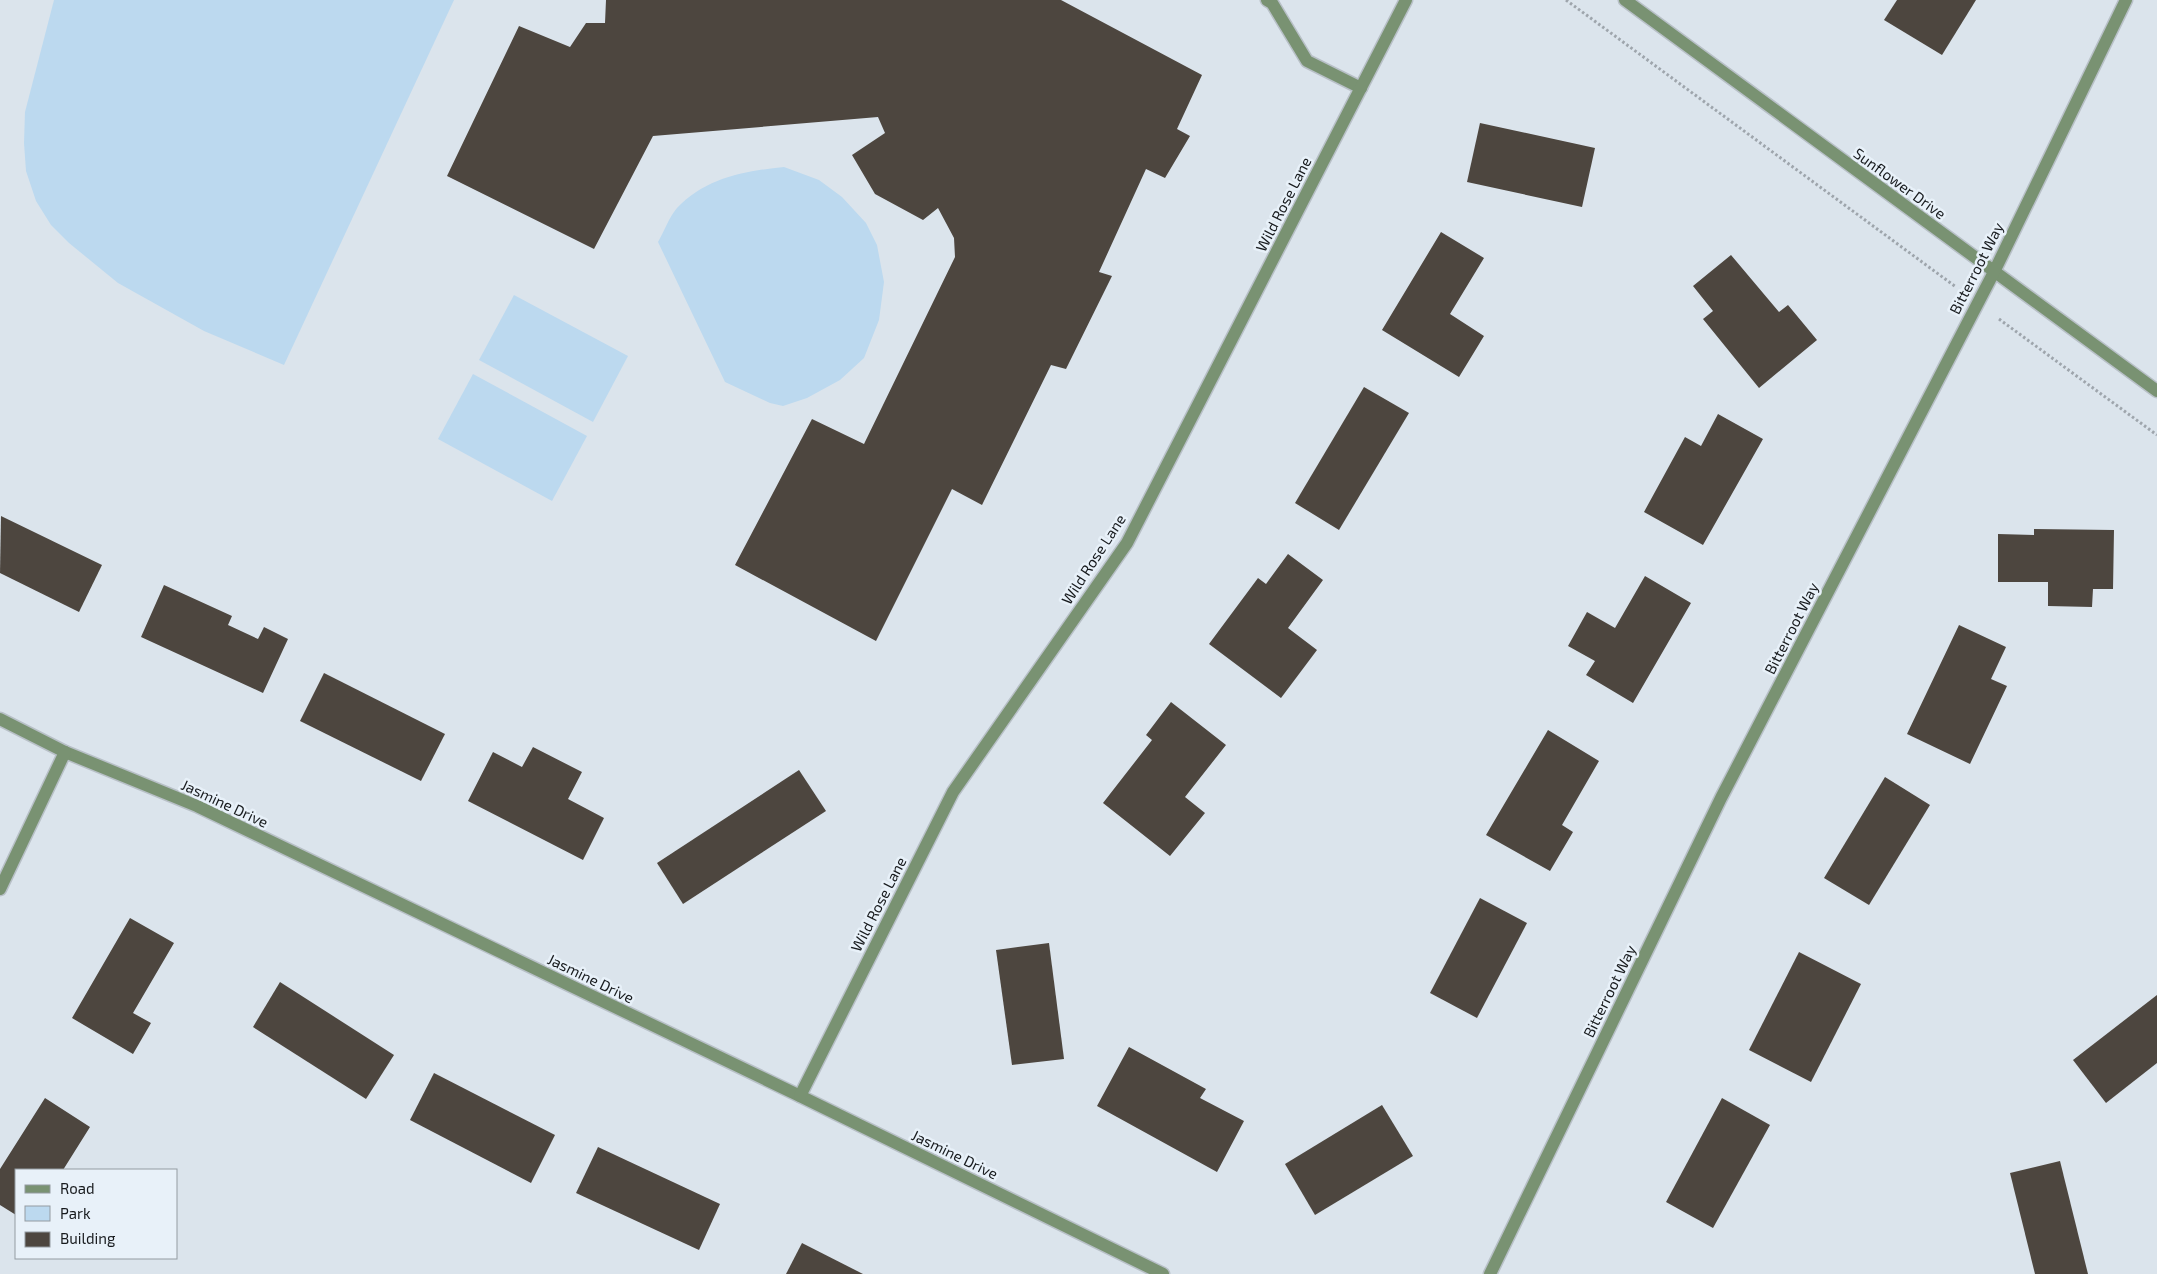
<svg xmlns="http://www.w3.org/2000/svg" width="2157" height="1274" font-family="'Exo 2',sans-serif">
<rect width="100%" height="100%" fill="#dbe4ec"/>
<g fill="#bcd9ef">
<polygon points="54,0 454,0 284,365 204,331 118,283 69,243 51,225 36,201 26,171 24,143 25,112"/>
<path d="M784,167l35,13 23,17 24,26 11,22 7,37 -5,38 -15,38 -24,22 -33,18 -24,8 -13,-3 -45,-21 -67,-140c6,-10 11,-25 19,-34 29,-30 67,-37 107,-41z"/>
<polygon points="514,295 628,356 593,422 479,360"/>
<polygon points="473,374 587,436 552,501 438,439"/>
</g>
<g fill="#4d463f">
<polygon points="606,0 1061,0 1202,75 1177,129 1190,136 1165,178 1146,169 1099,272 1112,276 1066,369 1051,365 982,505 952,489 876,641 735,565 812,419 864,444 955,257 954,238 938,208 923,220 875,194 852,155 885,133 878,117 653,136 594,249 447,176 519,26 570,47 586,23 605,23"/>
<polygon points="1897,0 1976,0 1942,55 1884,20"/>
<polygon points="1480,123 1595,148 1582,207 1467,182"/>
<polygon points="1441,232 1484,258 1450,314 1484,336 1459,377 1382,330"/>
<polygon points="1731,255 1779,312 1788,305 1817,340 1759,388 1703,319 1713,311 1693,286"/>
<polygon points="1364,387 1409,413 1339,530 1295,503"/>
<polygon points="1718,414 1763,439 1703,545 1644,512 1685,437 1701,446"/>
<polygon points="1,516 102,565 79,612 0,573"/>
<polygon points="2034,529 2114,530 2113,589 2093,589 2092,607 2048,606 2048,582 1998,582 1998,534 2034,535"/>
<polygon points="1288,554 1323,580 1288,628 1317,650 1281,698 1209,644 1258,578 1266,584"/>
<polygon points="1645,576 1691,603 1633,703 1586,675 1595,661 1568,646 1587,612 1615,628"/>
<polygon points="164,585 232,616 228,625 258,639 264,627 288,639 263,693 141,637"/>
<polygon points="1959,625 2006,647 1991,679 2007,686 1970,764 1907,734"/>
<polygon points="324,673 445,734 421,781 300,721"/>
<polygon points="1171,702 1226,745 1185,797 1205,813 1170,856 1103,803 1152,740 1146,735"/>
<polygon points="1548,730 1599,761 1562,825 1573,832 1550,871 1486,835"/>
<polygon points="533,747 582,772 568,799 604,818 583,860 468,801 493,752 522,767"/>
<polygon points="799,770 826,811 683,904 657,863"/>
<polygon points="1885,777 1930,805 1869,905 1824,878"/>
<polygon points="1480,898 1527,923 1477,1018 1430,993"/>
<polygon points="130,918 174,943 133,1013 151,1023 133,1054 72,1018"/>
<polygon points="1049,943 1064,1059 1012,1065 996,950"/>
<polygon points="1799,952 1861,984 1811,1082 1749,1050"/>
<polygon points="280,982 394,1055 366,1099 253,1027"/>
<polygon points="2157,995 2157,1063 2106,1103 2073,1060"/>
<polygon points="1129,1047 1206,1089 1200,1098 1244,1121 1217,1172 1097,1106"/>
<polygon points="434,1073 555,1135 531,1183 410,1120"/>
<polygon points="45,1098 90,1127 63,1170 16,1170 16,1215 0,1205 0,1169"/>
<polygon points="1722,1098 1770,1125 1713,1228 1666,1202"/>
<polygon points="1382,1105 1413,1156 1315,1215 1285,1164"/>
<polygon points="598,1147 720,1204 699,1250 576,1193"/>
<polygon points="2060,1161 2088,1274 2035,1274 2010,1173"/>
<polygon points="802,1243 863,1274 786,1274"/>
</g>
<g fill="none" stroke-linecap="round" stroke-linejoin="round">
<g stroke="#b8c0c7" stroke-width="15">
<polyline id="service" points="1267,0 1272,3 1307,61 1361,88"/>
</g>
<g stroke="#b8c0c7" stroke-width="15">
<g id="minor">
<polyline points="1625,0 2157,391"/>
<polyline points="0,719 65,752 197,806 800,1096 1163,1274"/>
<polyline points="0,889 65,752"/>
<polyline points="800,1096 953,792 1127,543 1406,0"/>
<polyline points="1490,1274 1721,798 1994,272 2126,0"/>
</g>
</g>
<g stroke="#9ea5ac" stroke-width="3" stroke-dasharray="2.5 2.5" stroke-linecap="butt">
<polyline points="1566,0 1956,287"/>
<polyline points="1999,319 2157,435"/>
</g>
<use href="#service" stroke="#799272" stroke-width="12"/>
<use href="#minor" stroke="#799272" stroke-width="12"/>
</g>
<g text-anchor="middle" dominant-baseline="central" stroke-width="5" stroke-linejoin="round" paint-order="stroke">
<g font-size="15" fill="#171a1d" stroke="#e8f1f9">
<text transform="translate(1900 183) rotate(36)">Sunflower Drive</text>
<text transform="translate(1283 204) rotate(-63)">Wild Rose Lane</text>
<text transform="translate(1976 268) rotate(-63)">Bitterroot Way</text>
<text transform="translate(1093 559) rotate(-57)">Wild Rose Lane</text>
<text transform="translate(1791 628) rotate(-63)">Bitterroot Way</text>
<text transform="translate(225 803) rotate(25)">Jasmine Drive</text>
<text transform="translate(878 904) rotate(-63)">Wild Rose Lane</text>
<text transform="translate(591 978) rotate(26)">Jasmine Drive</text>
<text transform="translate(1609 991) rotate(-64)">Bitterroot Way</text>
<text transform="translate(955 1154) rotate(26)">Jasmine Drive</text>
</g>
</g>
<rect x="15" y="1169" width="162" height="90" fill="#e8f1f9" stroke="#949ba1"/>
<rect x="25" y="1185" width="25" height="8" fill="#799272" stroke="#949ba1"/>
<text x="60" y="1194" font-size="15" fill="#171a1d">Road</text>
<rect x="25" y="1206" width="25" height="15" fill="#bcd9ef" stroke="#949ba1"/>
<text x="60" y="1219" font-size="15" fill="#171a1d">Park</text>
<rect x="25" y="1232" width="25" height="15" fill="#4d463f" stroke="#949ba1"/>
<text x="60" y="1244" font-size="15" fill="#171a1d">Building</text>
</svg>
